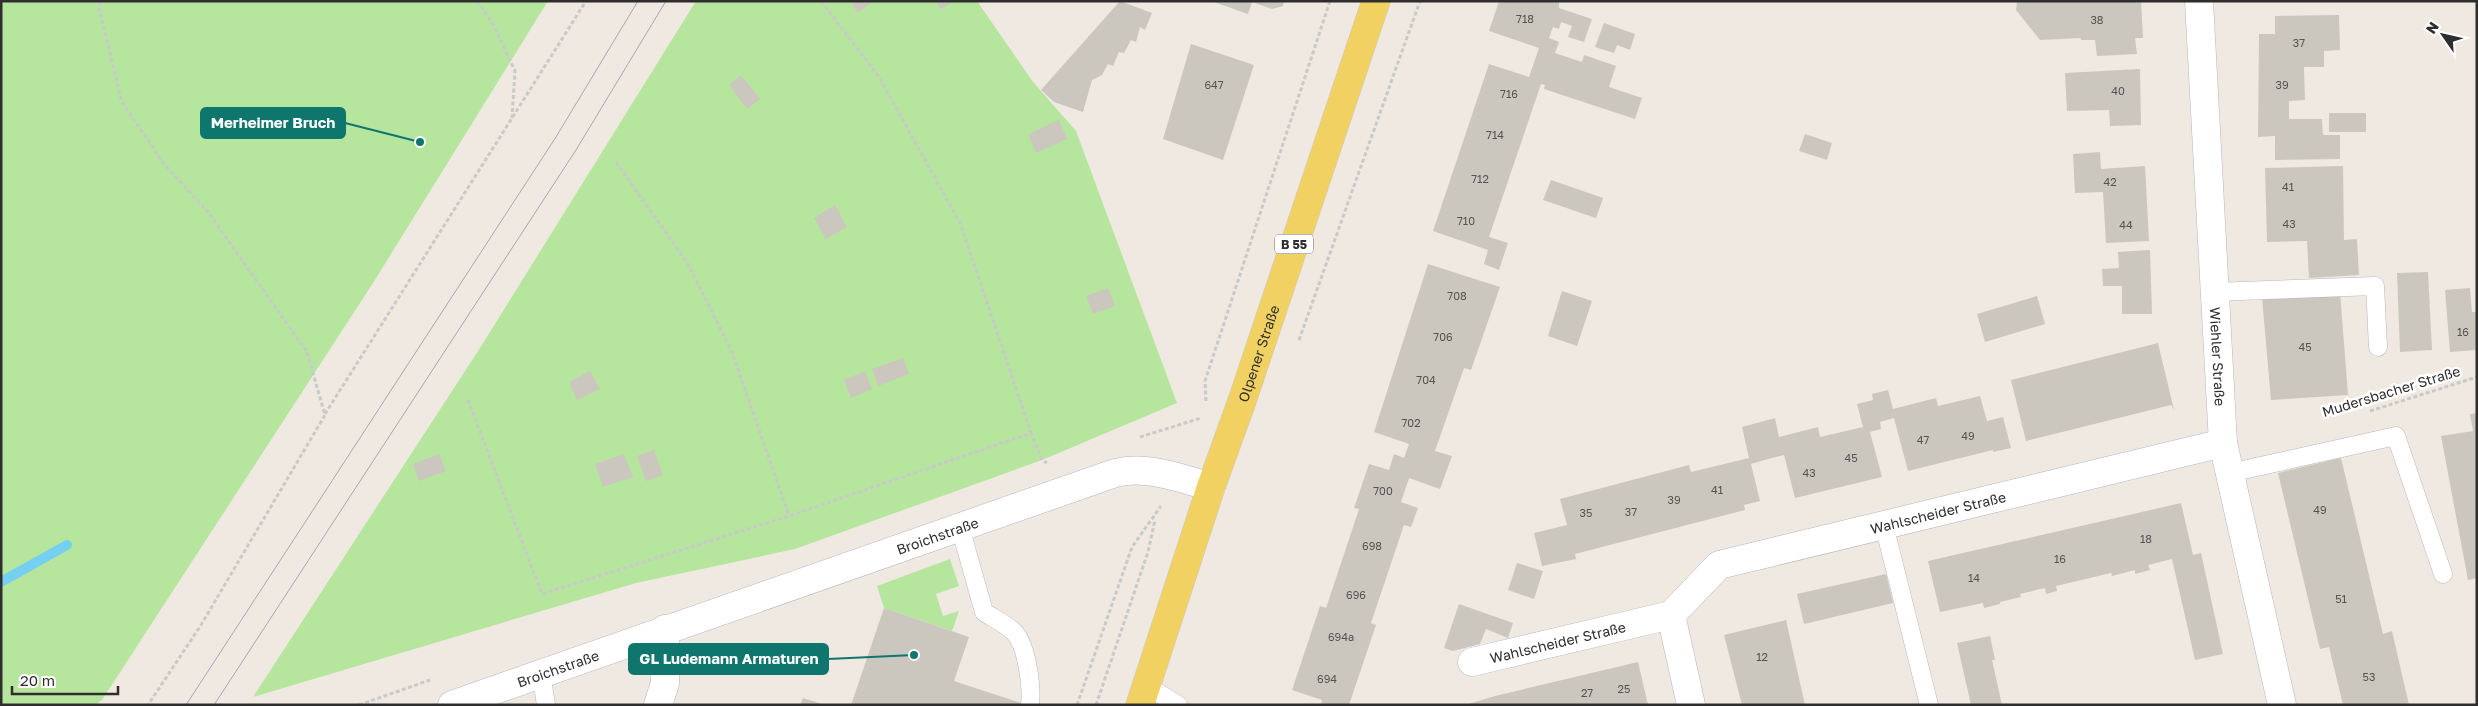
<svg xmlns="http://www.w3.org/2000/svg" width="2478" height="706" font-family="'Golos Text',sans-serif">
<rect width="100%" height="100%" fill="#efe9e1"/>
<g fill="#b6e59e">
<polygon points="1,1 548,1 373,283 102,700 95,705 1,705"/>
<polygon points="696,1 977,1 1033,82 1076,131 1177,403 1042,460 795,549 636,583 253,697 480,348"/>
<polygon points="950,559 959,586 936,594 943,616 959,611 952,631 884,608 877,586"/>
</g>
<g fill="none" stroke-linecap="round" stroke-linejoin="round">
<polyline stroke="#75cff0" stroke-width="10" points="1,582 67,545"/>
</g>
<g fill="#cbc7bf">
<polygon points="850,1 874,1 858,13"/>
<polygon points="935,1 950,1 951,3 941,9"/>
<polygon points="1120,1 1152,13 1145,30 1140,27 1136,42 1131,40 1124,53 1119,52 1113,66 1108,64 1102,75 1092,80 1083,112 1054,102 1041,90"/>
<polygon points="1211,1 1284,1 1283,6 1272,9 1252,2 1248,14"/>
<polygon points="1499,1 1559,1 1559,8 1592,19 1584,42 1568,37 1572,26 1561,22 1559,29 1553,27 1549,38 1559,42 1555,53 1582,62 1584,55 1616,66 1609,87 1642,98 1635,119 1544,89 1545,85 1541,84 1489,237 1508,243 1499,270 1484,264 1488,250 1433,231 1489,64 1529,77 1539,48 1489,31"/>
<polygon points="2017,1 2141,1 2143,38 2135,38 2137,54 2097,56 2095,40 2081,40 2081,38 2040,40 2016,10"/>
<polygon points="2339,15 2340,50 2324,51 2324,67 2304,67 2305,100 2289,101 2289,119 2322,119 2323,135 2340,135 2340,159 2275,160 2275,136 2258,137 2259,34 2275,34 2275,16"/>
<polygon points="1604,23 1635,34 1630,50 1617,45 1614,53 1595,47"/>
<polygon points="1191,44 1254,65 1223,160 1163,139"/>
<polygon points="2140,69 2141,125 2110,126 2109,110 2067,111 2065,73"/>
<polygon points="741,75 760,99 747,109 729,85"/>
<rect x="2329" y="113" width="37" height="19"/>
<polygon points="1059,120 1067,139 1036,153 1028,134"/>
<polygon points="1805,134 1832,143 1827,160 1799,151"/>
<polygon points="2100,152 2101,169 2145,166 2149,241 2106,243 2103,192 2075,193 2073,154"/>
<polygon points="2343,166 2344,240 2357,239 2359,275 2309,278 2307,241 2267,242 2265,168"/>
<polygon points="1551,180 1603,198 1596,218 1543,200"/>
<polygon points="835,205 847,227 826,239 814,218"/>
<polygon points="2150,250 2152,314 2122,314 2122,286 2103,286 2102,269 2119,268 2118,252"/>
<polygon points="1428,264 1500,287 1471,370 1464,368 1435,451 1452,456 1440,489 1409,478 1401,502 1418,508 1411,527 1404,525 1371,623 1376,625 1349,705 1321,705 1322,700 1292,690 1320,606 1326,608 1359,509 1354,508 1369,464 1389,470 1394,454 1404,458 1409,444 1374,432"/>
<polygon points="2428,272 2432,350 2400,352 2397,273"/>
<polygon points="1108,288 1115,306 1093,314 1086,296"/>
<polygon points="2470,288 2472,312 2477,312 2477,350 2450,352 2445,290"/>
<polygon points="1562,291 1592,301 1577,346 1548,336"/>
<polygon points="2340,292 2348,395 2271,400 2262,298"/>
<polygon points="2037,296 2045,324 1985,342 1977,314"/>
<polygon points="2158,343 2174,410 2171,405 2026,441 2011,380"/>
<polygon points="903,358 909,374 878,386 872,369"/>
<polygon points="590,371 600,389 577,400 569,382"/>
<polygon points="865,371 872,389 851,398 844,380"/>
<polygon points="1888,390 1893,409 1936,398 1938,406 1980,396 1987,421 2003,417 2011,448 1993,452 1993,450 1908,471 1894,418 1880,422 1881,429 1870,432 1882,477 1795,498 1784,455 1768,459 1751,464 1760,501 1744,505 1745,510 1575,554 1576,559 1542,566 1534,533 1567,525 1560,499 1689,465 1691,472 1749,458 1742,427 1775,418 1779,437 1818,427 1820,437 1863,427 1857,404 1873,400 1872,394"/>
<polygon points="2477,413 2477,578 2468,580 2441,436 2473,431 2470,414"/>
<polygon points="654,450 663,475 646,481 637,456"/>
<polygon points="439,454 446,471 419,481 413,464"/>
<polygon points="624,454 633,477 603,487 595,464"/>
<polygon points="2341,458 2383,634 2392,631 2409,705 2343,705 2329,647 2320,649 2278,473"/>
<polygon points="2181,503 2193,555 2201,553 2223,654 2195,660 2172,559 2148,565 2150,570 2135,574 2135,570 2112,576 2111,573 2056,586 2057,591 2046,594 2045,588 2020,594 2021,597 2000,602 2000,604 1984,608 1983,603 1940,612 1928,561"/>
<polygon points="1517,563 1543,571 1534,599 1508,590"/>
<polygon points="1886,574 1893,603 1804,624 1797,594"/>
<polygon points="1459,604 1513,623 1508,638 1486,629 1480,644 1453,651 1444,648"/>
<polygon points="884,608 969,637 954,681 1021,703 1020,705 851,705"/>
<polygon points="1786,620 1805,705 1742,705 1724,635"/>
<polygon points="1990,636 1995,660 1992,660 2002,705 1971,705 1957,643"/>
<polygon points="1638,662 1648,705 1465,705 1495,696"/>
<polygon points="803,698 822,704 822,705 800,705"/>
</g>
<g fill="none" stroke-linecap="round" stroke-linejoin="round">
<g stroke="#b4b7c1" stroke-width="19">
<g id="lane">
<polyline points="2214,292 2375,286 2378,347"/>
<polyline points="2229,473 2396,436 2443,574"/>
<polyline points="1884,525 1929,705"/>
<path d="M960,527l24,85c9,6 22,12 30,20 13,13 18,55 16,73"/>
<polyline points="541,673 546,705"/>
<polyline points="1147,686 1178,705"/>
</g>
</g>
<g stroke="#b4b7c1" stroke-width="29">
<g id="street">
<path id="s1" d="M2199,1l24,442 59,262"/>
<polyline points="1671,615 1691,705"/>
<path id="s2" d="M1472,662l199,-47 48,-50 504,-122"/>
<path id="s3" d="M452,705l663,-232c32,-8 65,5 96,14"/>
<polyline points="658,705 665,683 665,629"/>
</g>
</g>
<g stroke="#c9c9c9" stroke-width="29">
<g id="primary">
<path id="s4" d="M1140,705l71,-218 31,-86 134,-400"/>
</g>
</g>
<g stroke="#c9c9c9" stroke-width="3" stroke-dasharray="4 2.5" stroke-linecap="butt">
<polyline points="100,1 99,8 122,102 164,164 208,212 307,352 325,415 201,625 148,705"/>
<polyline points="477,1 492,22 515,71 512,118"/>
<polyline points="821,1 879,77 960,223 1031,433"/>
<polyline points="616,162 688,264 732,352 789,516"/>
<polyline points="1299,340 1420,1"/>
<polyline points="468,400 542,594 789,516 1031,433 1042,460 1047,463"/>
<polyline points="1206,401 1205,381 1330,1"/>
<polyline points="2370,411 2477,377"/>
<polyline points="325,414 586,1"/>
<polyline points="1140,437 1201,418"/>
<polyline points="359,705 430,680"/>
<polyline points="1077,705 1132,547 1161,506"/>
<polyline points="1096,705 1148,552 1155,520"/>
</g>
<use href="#lane" stroke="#fff" stroke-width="18"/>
<use href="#street" stroke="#fff" stroke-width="28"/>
<use href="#primary" stroke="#f2d163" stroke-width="28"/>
<g stroke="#a3a6b8" stroke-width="1">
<polyline points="186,705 556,137 638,1"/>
<polyline points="214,705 576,150 666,1"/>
</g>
</g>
<g text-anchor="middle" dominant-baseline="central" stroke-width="5" stroke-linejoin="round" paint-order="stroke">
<g font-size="11" fill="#555452">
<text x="1525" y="18">718</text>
<text x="2097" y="19">38</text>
<text x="2299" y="42">37</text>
<text x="1214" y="84">647</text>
<text x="2282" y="84">39</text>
<text x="2118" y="90">40</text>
<text x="1509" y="93">716</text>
<text x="1495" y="134">714</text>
<text x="1480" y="178">712</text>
<text x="2110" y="181">42</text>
<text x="2288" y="186">41</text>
<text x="1466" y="220">710</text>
<text x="2289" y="223">43</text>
<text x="2126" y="224">44</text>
<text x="1457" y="295">708</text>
<text x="2463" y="331">16</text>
<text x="1443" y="336">706</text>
<text x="2305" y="346">45</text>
<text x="1426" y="379">704</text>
<text x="1411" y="422">702</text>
<text x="1968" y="435">49</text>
<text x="1923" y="439">47</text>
<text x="1851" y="457">45</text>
<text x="1809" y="472">43</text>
<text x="1717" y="489">41</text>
<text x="1383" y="490">700</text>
<text x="1674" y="499">39</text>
<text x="2320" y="509">49</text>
<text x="1631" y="511">37</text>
<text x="1586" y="512">35</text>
<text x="2146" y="538">18</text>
<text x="1372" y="545">698</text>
<text x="2060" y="558">16</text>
<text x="1974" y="577">14</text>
<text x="1356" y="594">696</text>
<text x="2341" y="598">51</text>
<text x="1341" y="636">694a</text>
<text x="1762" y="656">12</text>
<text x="2369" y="676">53</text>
<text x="1327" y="678">694</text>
<text x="1624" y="688">25</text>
<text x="1587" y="692">27</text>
</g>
<rect fill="#fff" stroke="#6d6d6d" stroke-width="1" x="1275" y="234.5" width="38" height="19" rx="4"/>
<g font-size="12" font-weight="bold" fill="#2e2e2e">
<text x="1294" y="244">B 55</text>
</g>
<g font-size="14" fill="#2e2e2e" stroke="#fff">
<text stroke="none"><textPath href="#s4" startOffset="371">Olpener Straße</textPath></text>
<text stroke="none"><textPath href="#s1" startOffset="356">Wiehler Straße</textPath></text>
<text transform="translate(2391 391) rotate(-17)">Mudersbacher Straße</text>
<text stroke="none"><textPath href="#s2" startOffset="499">Wahlscheider Straße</textPath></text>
<text stroke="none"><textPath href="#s3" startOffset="514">Broichstraße</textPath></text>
<text stroke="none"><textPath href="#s2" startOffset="88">Wahlscheider Straße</textPath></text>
<text stroke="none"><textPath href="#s3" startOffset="112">Broichstraße</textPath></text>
</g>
</g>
<path fill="none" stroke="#0f766e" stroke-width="2" d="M420 142L345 123M914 655L828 659"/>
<g fill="#0f766e" stroke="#fff" stroke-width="2">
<circle cx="420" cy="142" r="5"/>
<circle cx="914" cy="655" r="5"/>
</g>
<g fill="#0f766e" stroke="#0f766e" stroke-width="2">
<rect x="201" y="108" width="144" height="30" rx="5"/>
<rect x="629" y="644" width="199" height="30" rx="5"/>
</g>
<g font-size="15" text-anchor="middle" font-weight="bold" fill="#fff">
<text x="273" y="128">Merheimer Bruch</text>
<text x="729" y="664">GL Ludemann Armaturen</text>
</g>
<rect width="2478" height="706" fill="none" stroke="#2e2e2e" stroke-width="5"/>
<g transform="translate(2443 35) rotate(304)" stroke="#ffffff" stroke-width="4" paint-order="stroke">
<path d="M0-4L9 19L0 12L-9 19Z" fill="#2e2e2e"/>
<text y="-8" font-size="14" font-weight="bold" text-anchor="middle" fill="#2e2e2e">N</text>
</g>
<path d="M12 686v8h106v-8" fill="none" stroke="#2e2e2e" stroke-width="2.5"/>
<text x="20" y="686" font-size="15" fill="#2e2e2e" stroke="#ffffff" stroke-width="4" paint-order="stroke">20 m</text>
</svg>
